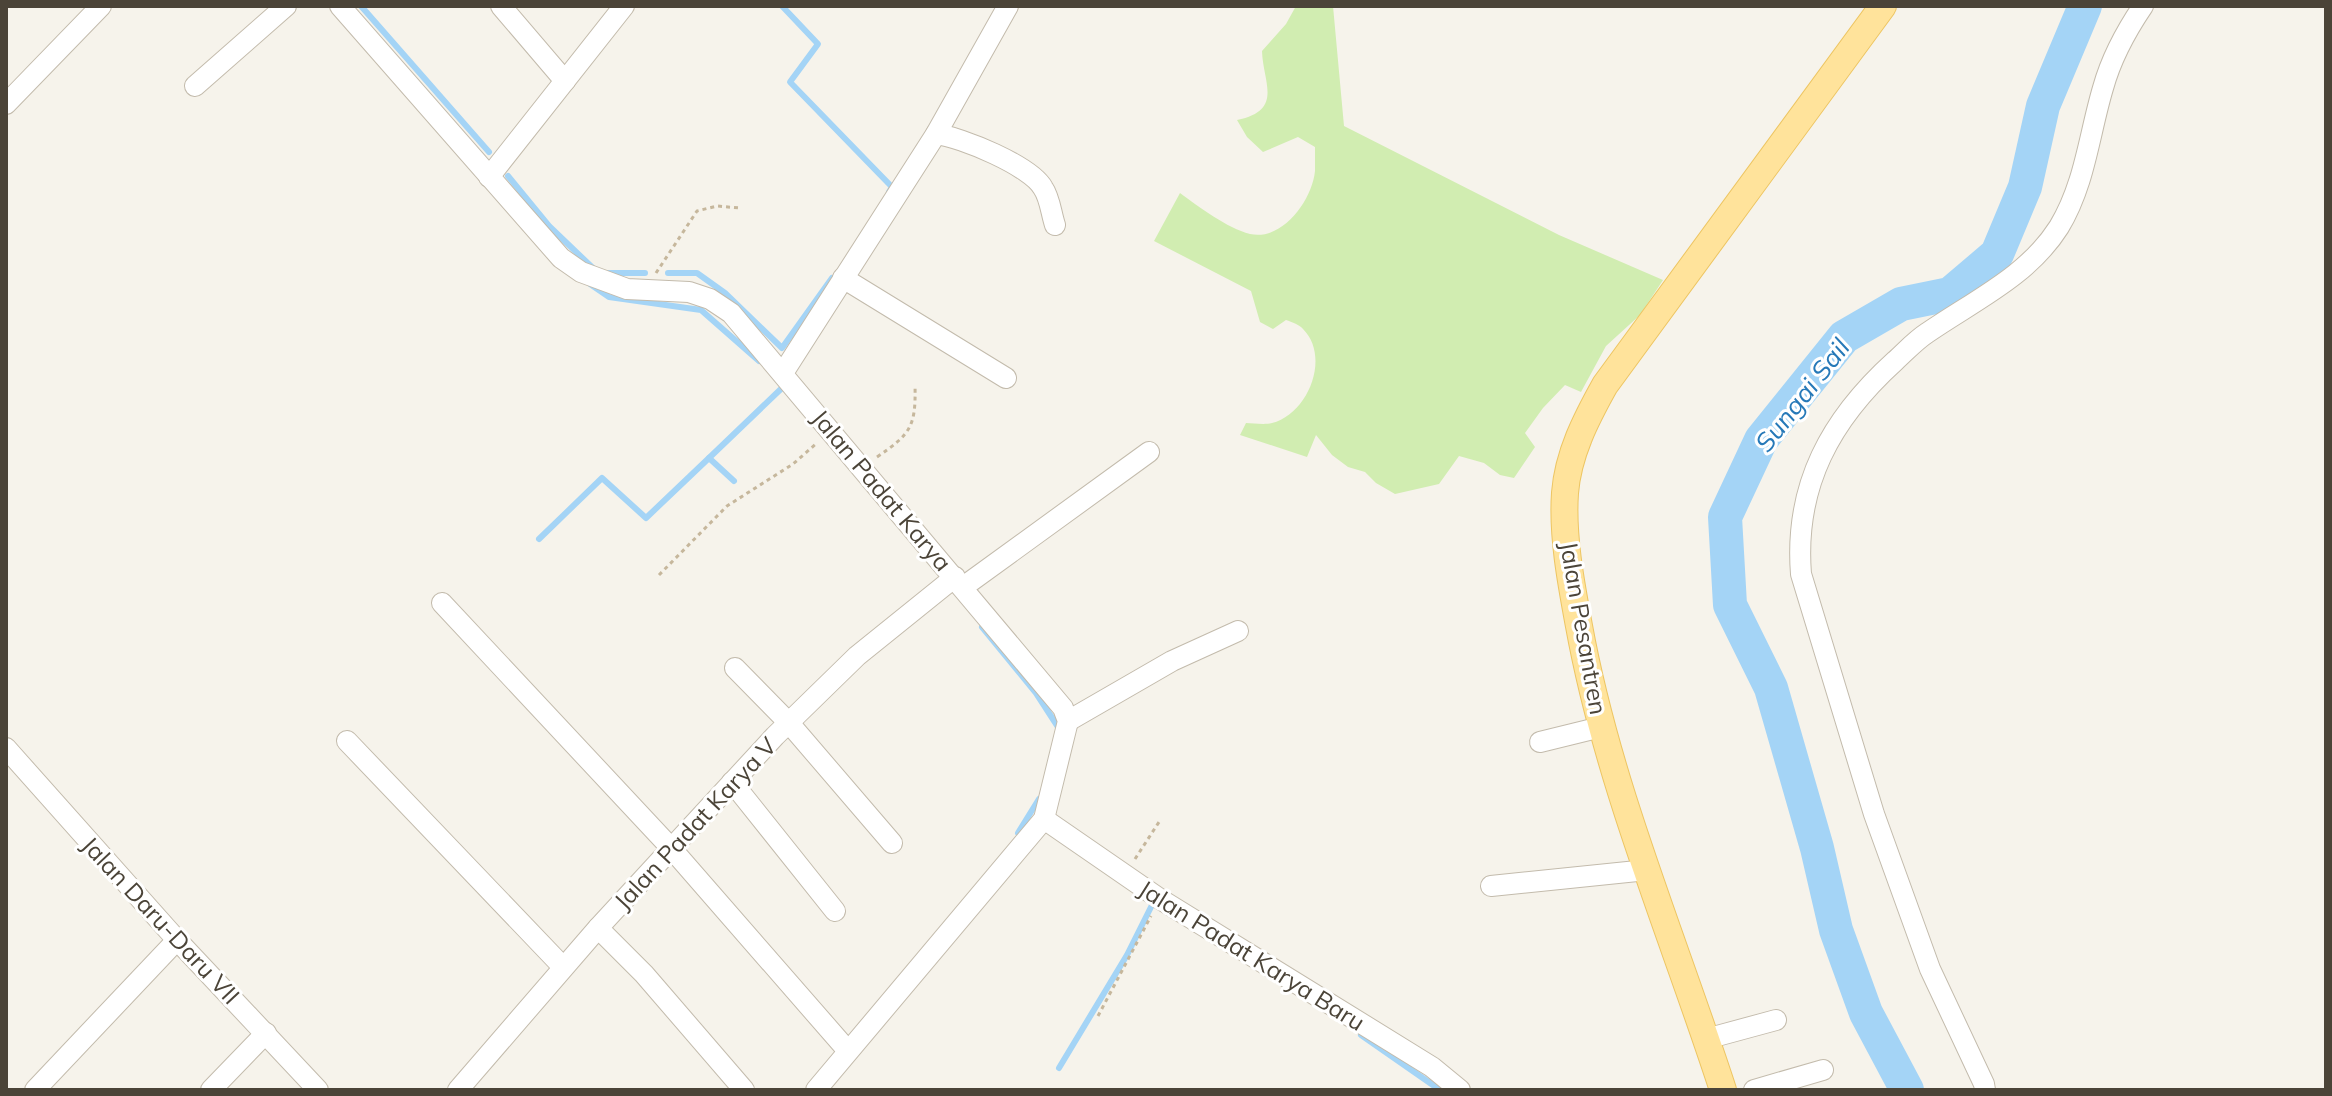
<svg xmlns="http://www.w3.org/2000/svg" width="2332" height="1096" font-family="Mulish,sans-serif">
<rect width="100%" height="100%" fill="#f6f3eb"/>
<path fill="#d1edb1" d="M1296,6h37l11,120 215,109 104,45 -23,35 -34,31 -25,46 -16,-7 -22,23 -18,25 10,14 -21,31 -14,-3 -16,-12 -25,-7 -20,28 -44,10 -19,-11 -11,-11 -17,-5 -16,-12 -16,-20 -9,22 -67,-22 6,-12c7,0 18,2 26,0 36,-9 59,-66 31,-94 -3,-4 -11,-7 -17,-9l-13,9 -13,-7 -9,-31 -97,-50 26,-48c19,14 47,35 70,41 33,7 62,-34 65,-63 0,-8 0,-16 0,-24l-17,-10 -35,15 -16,-15 -10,-17c47,-10 26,-37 25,-69l24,-27z"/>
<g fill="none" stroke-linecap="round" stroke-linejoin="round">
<g stroke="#a4d4f6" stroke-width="6">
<polyline points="361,6 489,152"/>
<polyline points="782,6 818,44 790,82 892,187 889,192"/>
<polyline points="508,176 549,226 595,270"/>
<polyline points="605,273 645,273"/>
<polyline points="668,273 697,273 725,293 782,348 832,278"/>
<polyline points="590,284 609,297 701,310 759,361"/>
<polyline points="734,481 709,458 783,387"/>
<polyline points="539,539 602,478 646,518 709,458"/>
<polyline points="982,627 1036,693 1058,727 1058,730"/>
<polyline points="1018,833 1039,799"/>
<polyline points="1361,1035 1440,1090"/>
<polyline points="1059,1068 1127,955 1153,903"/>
</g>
<polyline stroke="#a4d4f6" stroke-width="34" points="1907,1090 1866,1013 1836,930 1817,848 1771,688 1730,605 1725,517 1761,440 1844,337 1901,304 1950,294 1997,254 2025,187 2043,106 2085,6"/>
<g stroke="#c3bbac" stroke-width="22">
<g id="minor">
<polyline points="340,6 561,258 581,272 627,289 689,292 710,299 731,313 1063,708 1068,721 1044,819 816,1090"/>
<polyline points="501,6 565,81"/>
<polyline points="195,86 286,6"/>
<polyline points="6,104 101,6"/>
<path d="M936,134c25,3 95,32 107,54 7,10 8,25 12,37"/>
<polyline points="489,177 624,6"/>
<polyline points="843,278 1006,378"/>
<polyline points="783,373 936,134 1008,6"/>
<polyline points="963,587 1149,452"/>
<polyline points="442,603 671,848 848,1051"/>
<polyline points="735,668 789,723 892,843"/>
<polyline points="1068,721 1172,661 1238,631"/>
<polyline points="347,741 563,967"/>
<polyline points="1540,742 1601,727"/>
<polyline points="6,748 177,940 318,1090"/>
<polyline points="732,782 835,911"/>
<polyline points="1044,819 1160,899 1432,1067 1460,1090"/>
<polyline points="1491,886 1647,870"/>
<polyline points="598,928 644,974 744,1090"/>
<polyline points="1706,1039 1776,1020"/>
<polyline points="35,1090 177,940"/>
<polyline points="211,1090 266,1033"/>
<polyline points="458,1090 598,928 775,736 857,656 955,577"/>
<polyline points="1754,1090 1823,1070"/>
<path d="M1985,1090l-1,-6 -54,-115 -56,-155 -73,-240c-7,-89 30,-155 94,-213 11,-10 21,-21 32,-28 48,-33 101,-57 132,-106 26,-43 30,-92 44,-139 8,-29 23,-57 40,-82"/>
</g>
</g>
<g stroke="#edc562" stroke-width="28">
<path id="major" d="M1723,1090c-50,-154 -115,-305 -144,-464 -8,-43 -17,-90 -14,-133 3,-39 21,-74 40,-108l278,-379"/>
</g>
<g stroke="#c6b79c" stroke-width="3" stroke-dasharray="4 4" stroke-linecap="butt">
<polyline points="656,273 697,211 717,206 740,208"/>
<path d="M877,457c34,-23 39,-31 38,-72"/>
<polyline points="659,575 727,506 793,464 817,443"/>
<polyline points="1135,859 1159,822"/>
<polyline points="1098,1016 1151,916"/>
</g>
<use href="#minor" stroke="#fff" stroke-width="20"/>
<use href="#major" stroke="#ffe39b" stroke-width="26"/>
</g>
<g text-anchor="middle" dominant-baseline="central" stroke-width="6" stroke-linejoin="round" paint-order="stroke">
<g font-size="24" fill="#4b4438" stroke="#fff">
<text transform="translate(882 490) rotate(50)">Jalan Padat Karya</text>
<text transform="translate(1584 628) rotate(80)">Jalan Pesantren</text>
<text transform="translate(695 823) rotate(-47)">Jalan Padat Karya V</text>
<text transform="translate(161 920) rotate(47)">Jalan Daru-Daru VII</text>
<text transform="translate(1252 955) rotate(32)">Jalan Padat Karya Baru</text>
</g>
<g font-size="26" font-style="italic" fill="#2679b8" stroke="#fff">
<text transform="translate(1802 395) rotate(-52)">Sungai Sail</text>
</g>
</g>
<rect width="2332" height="1096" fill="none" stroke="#4b4438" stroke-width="16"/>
</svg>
